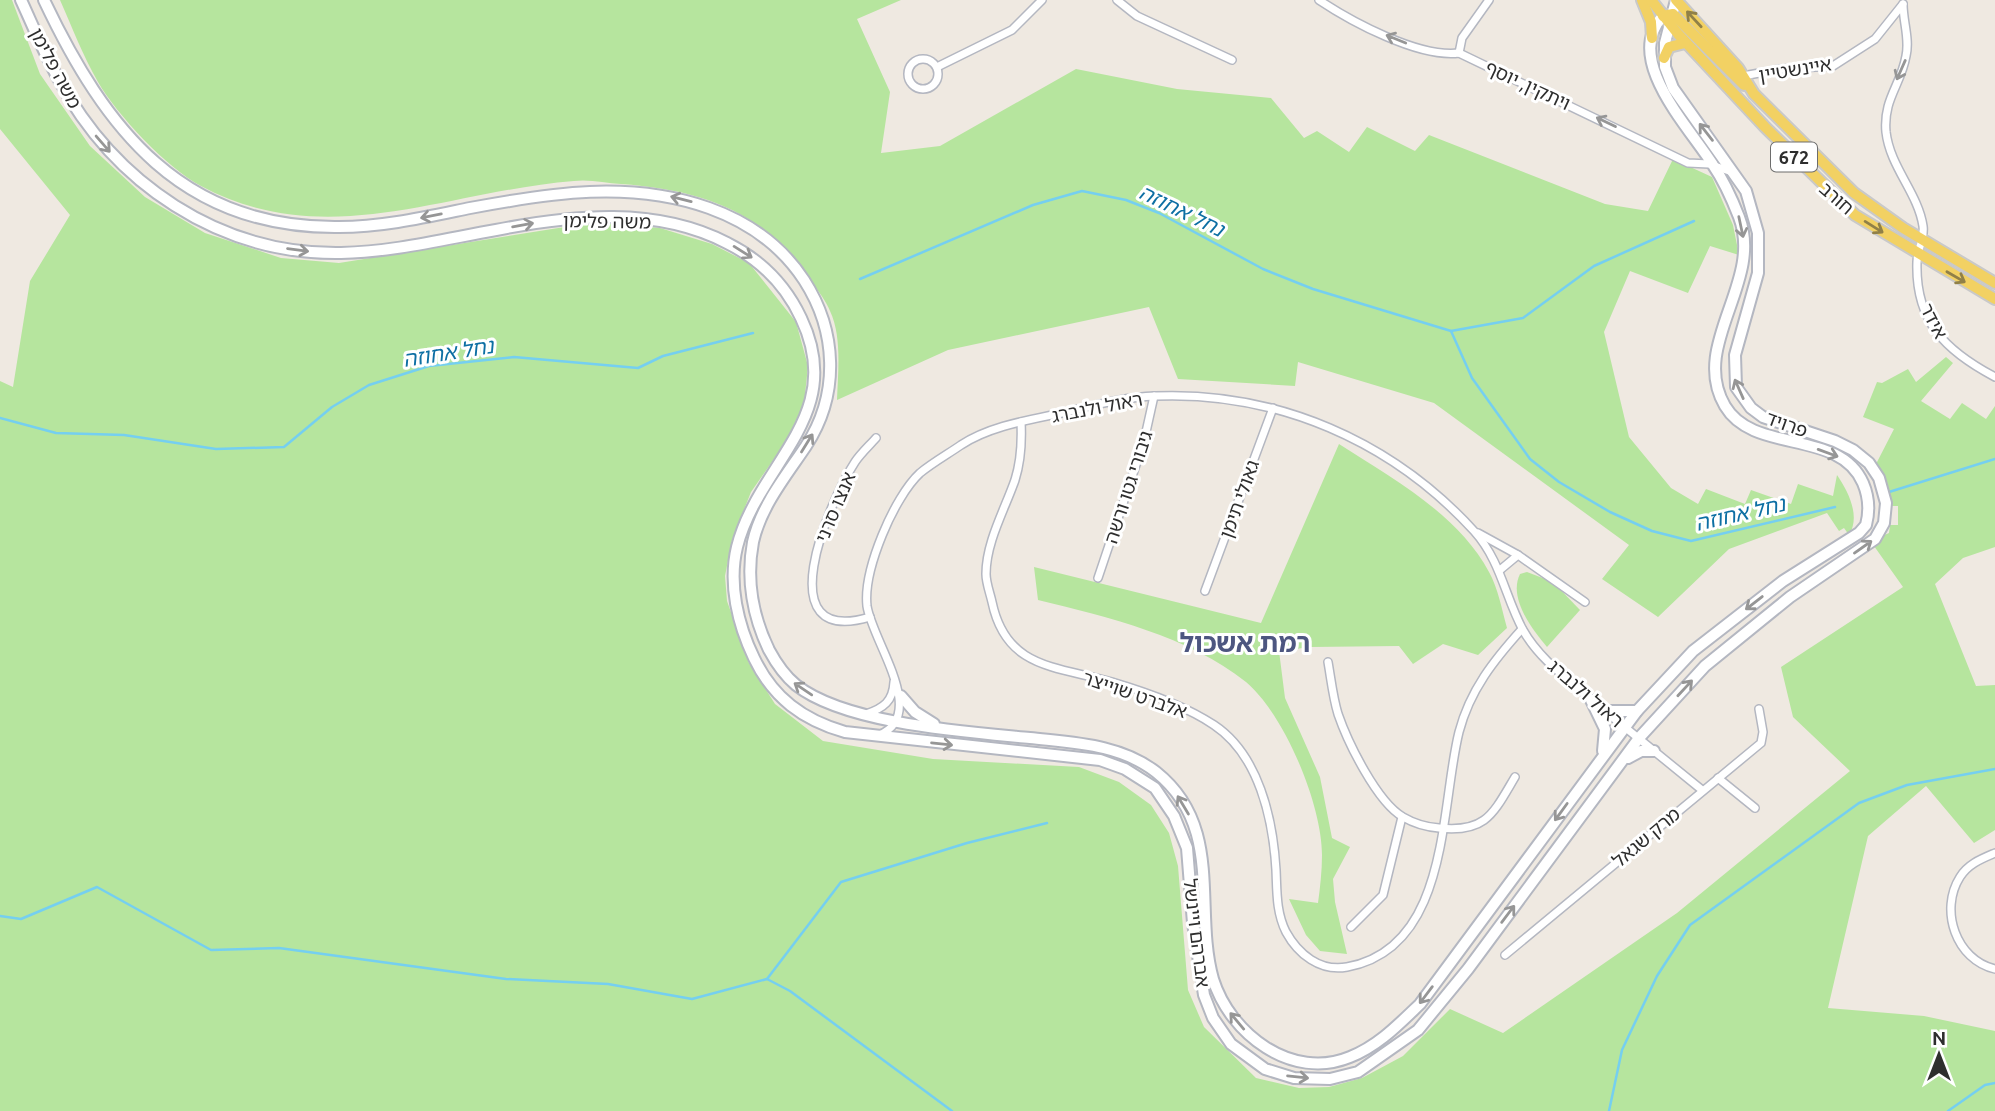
<svg xmlns="http://www.w3.org/2000/svg" width="1995" height="1111" font-family="Ubuntu,'Noto Sans Hebrew',sans-serif">
<rect width="100%" height="100%" fill="#efe9e1"/>
<g fill="#b6e59e">
<polygon points="0,0 12,0 40,74 90,146 145,197 205,233 281,258 339,263 596,222 660,228 712,244 749,263 796,322 808,366 804,404 785,443 751,492 732,540 725,576 727,601 749,663 775,704 823,741 933,759 1079,767 1119,782 1151,805 1169,833 1178,866 1188,990 1204,1027 1256,1078 1299,1088 1329,1087 1362,1078 1403,1056 1450,1009 1503,1033 1677,913 1850,771 1793,717 1781,667 1903,587 1874,546 1880,537 1889,533 1890,525 1898,525 1898,506 1890,506 1888,487 1875,466 1894,429 1863,417 1877,382 1882,383 1908,369 1916,382 1946,357 1953,363 1921,401 1950,419 1962,403 1986,419 1995,406 1995,547 1963,558 1935,584 1976,686 1995,685 1995,830 1974,843 1926,786 1868,836 1828,1008 1924,1016 1995,1031 1995,1111 0,1111 0,381 13,387 30,281 70,215 0,129"/>
<path d="M60,0h841l-44,19 33,73 -9,61 59,-7 136,-77 101,20 94,9 33,40 13,-7 32,21 18,-25 48,24 14,-16 176,69 43,7 25,-52 39,18 21,48 6,30 -29,-9 -22,47 -58,-22 -26,61 25,105 42,51 27,16 8,-15 39,15 6,-14 40,14 7,-20 35,12 4,-21c11,16 24,41 12,60l-5,-7 -5,3 -12,-18 -98,36 -71,68 -56,-38 27,-34 -195,-142 -136,-41 -3,24 -117,-7 -29,-72 -201,43 -111,50c1,-28 5,-64 -7,-89 -4,-10 -11,-19 -17,-27 -47,-72 -109,-94 -192,-100 -15,-1 -32,-5 -47,-3 -128,10 -248,72 -373,5 -34,-18 -84,-71 -103,-104 -15,-26 -26,-55 -38,-82z"/>
<path d="M1339,444c53,34 119,70 150,128 9,16 13,38 18,56l-29,27 -35,-11 -30,20 -14,-18 -88,1 -32,4 6,47 35,79 12,61 18,9 -17,32 2,23 12,52 -27,-3 -14,-16 -17,-36 29,4c2,-15 4,-32 4,-48 0,-50 -37,-140 -76,-173 -58,-46 -138,-65 -208,-82l-4,-33 227,56z"/>
<path d="M1527,572l26,10 27,28 -33,37c-15,-18 -39,-49 -27,-73z"/>
</g>
<g fill="none" stroke-linecap="round" stroke-linejoin="round">
<g stroke="#75cff0" stroke-width="2.5">
<polyline points="860,279 1033,205 1082,191 1126,200 1159,213 1263,269 1313,289 1451,331 1523,318 1594,266 1694,221"/>
<polyline points="1451,331 1472,378 1530,459 1559,482 1610,512 1652,531 1691,541 1835,507"/>
<polyline points="0,418 56,433 124,435 216,449 284,447 332,407 369,385 429,366 514,357 638,368 663,356 753,333"/>
<polyline points="1889,492 1995,459"/>
<polyline points="0,916 21,919 97,887 211,950 279,948 506,979 608,984 692,999 767,979 790,991 952,1111"/>
<polyline points="767,979 841,882 967,843 1047,823"/>
<polyline points="1609,1111 1622,1050 1657,976 1690,925 1859,803 1907,785 1995,769"/>
<polyline points="1948,1111 1985,1085 1995,1083"/>
</g>
<g stroke="#b4b7c1" stroke-width="10">
<g id="street">
<polyline points="1117,0 1137,16 1232,60"/>
<path d="M1319,0c33,22 100,58 140,53l229,110 21,1 23,8"/>
<path d="M1903,4c0,18 7,35 3,52 -5,29 -23,43 -20,76 4,35 32,61 37,94 2,13 -6,23 -6,36 -2,60 29,89 78,115"/>
<polyline points="1459,53 1462,38 1489,0"/>
<circle cx="923" cy="74" r="15"/>
<polyline points="937,67 1012,30 1042,0"/>
<polyline points="1743,76 1781,69 1833,66 1875,39 1903,4"/>
<path d="M1021,422c1,20 0,39 -6,58 -10,29 -29,62 -29,94 0,9 4,19 6,28 14,67 64,64 120,80 34,10 72,23 102,43 45,30 59,94 62,145 1,21 0,42 10,62 12,22 34,40 61,35 103,-19 93,-159 112,-235 11,-42 35,-72 63,-103"/>
<polyline points="1478,533 1518,555"/>
<polyline points="1500,570 1518,555 1585,602"/>
<polyline points="1098,578 1144,441 1154,396"/>
<polyline points="1205,591 1273,408"/>
<path d="M870,617c-104,31 -41,-115 -15,-155 6,-9 14,-16 21,-24"/>
<path d="M1328,662c3,17 5,36 10,52 10,29 39,88 65,103 12,7 22,10 36,11 47,5 54,-14 76,-51"/>
<polyline points="1605,711 1702,790"/>
<path d="M866,714c18,-6 27,-13 28,-32"/>
<path d="M879,735c50,-20 -7,-94 -12,-129 -4,-36 27,-109 53,-133 12,-10 28,-19 41,-28 29,-19 68,-25 101,-32 30,-7 61,-16 93,-17 122,-5 237,45 319,135 27,30 31,66 49,99 16,29 46,50 70,71"/>
<polyline points="1718,778 1755,808"/>
<path d="M1995,853c-14,6 -27,11 -35,24 -21,33 -4,83 35,92"/>
<polyline points="1351,927 1383,895 1402,817"/>
<polyline points="1505,955 1761,743 1763,732 1759,709"/>
</g>
</g>
<g stroke="#b4b7c1" stroke-width="14">
<g id="secondary">
<path d="M21,0c12,26 23,53 37,78 56,105 161,177 283,175 52,-1 104,-14 155,-23 76,-15 160,-24 231,13 34,17 58,41 74,75 47,98 -43,145 -64,229 -9,37 1,78 17,111 19,40 49,62 91,74l255,28 25,9 30,19 19,28 13,32 6,75 11,72 9,23 18,26 34,25 29,9 36,1 28,-7 60,-42 50,-61 171,-231 66,-72 85,-69 85,-58 9,-16 2,-20 -7,-25 -10,-15 -16,-13 -18,-9 -72,-24 -12,-9 -15,-21 -1,-32 23,-82v-40l-12,-42 -73,-103 -8,-21v-24l11,-43"/>
<path d="M44,0c61,129 138,229 295,227 44,0 87,-10 131,-19 80,-15 160,-28 239,0 39,14 72,37 95,72 33,51 36,114 2,166 -20,30 -45,60 -53,96 -7,37 0,75 16,108 7,13 16,26 27,35 49,39 171,47 234,53 44,5 90,6 126,34 69,55 37,137 57,207 17,55 79,102 137,78 28,-11 48,-32 70,-53l217,-293 56,-60 90,-70 76,-48 7,-8c4,-15 3,-28 -3,-42 -24,-55 -109,-28 -138,-77 -36,-61 39,-124 14,-189 -7,-18 -15,-36 -26,-52 -23,-37 -91,-106 -50,-149"/>
<polyline points="901,696 915,712 934,724"/>
<polyline points="1591,700 1605,729 1603,751"/>
<polyline points="1605,711 1637,711"/>
<polyline points="1628,758 1641,751 1654,751"/>
</g>
</g>
<g stroke="#c9c9c9" stroke-width="14">
<g id="primary">
<polyline points="1642,0 1651,22 1652,38"/>
<polyline points="1651,0 1678,34 1765,127 1855,215 1995,299"/>
<polyline points="1676,0 1738,68 1754,94 1854,193 1903,228 1995,283"/>
<polyline points="1663,16 1673,14 1744,85"/>
<polyline points="1664,58 1669,47 1685,43"/>
</g>
</g>
<use href="#street" stroke="#fff" stroke-width="7"/>
<use href="#secondary" stroke="#fff" stroke-width="10"/>
<use href="#primary" stroke="#f2d163" stroke-width="10"/>
</g>
<defs><path id="oneway-shaft" d="M-6 0H5M1.5-3L5.5 0L1.5 3" fill="none" stroke-width="1.6" stroke-linecap="round" stroke-linejoin="round" transform="scale(1.75)"/></defs>
<g stroke="#908048">
<use href="#oneway-shaft" transform="translate(1694 19) rotate(-133)"/>
<use href="#oneway-shaft" transform="translate(1874 227) rotate(32)"/>
<use href="#oneway-shaft" transform="translate(1956 277) rotate(30)"/>
</g>
<g stroke="#969696">
<use href="#oneway-shaft" transform="translate(1396 39) rotate(-158)"/>
<use href="#oneway-shaft" transform="translate(1901 70) rotate(114)"/>
<use href="#oneway-shaft" transform="translate(1606 122) rotate(-154)"/>
<use href="#oneway-shaft" transform="translate(1706 132) rotate(-128)"/>
<use href="#oneway-shaft" transform="translate(103 144) rotate(49)"/>
<use href="#oneway-shaft" transform="translate(681 199) rotate(-166)"/>
<use href="#oneway-shaft" transform="translate(431 216) rotate(169)"/>
<use href="#oneway-shaft" transform="translate(523 225) rotate(-10)"/>
<use href="#oneway-shaft" transform="translate(1741 227) rotate(78)"/>
<use href="#oneway-shaft" transform="translate(298 250) rotate(8)"/>
<use href="#oneway-shaft" transform="translate(743 252) rotate(32)"/>
<use href="#oneway-shaft" transform="translate(1739 389) rotate(-114)"/>
<use href="#oneway-shaft" transform="translate(807 443) rotate(-58)"/>
<use href="#oneway-shaft" transform="translate(1828 453) rotate(20)"/>
<use href="#oneway-shaft" transform="translate(1863 547) rotate(-35)"/>
<use href="#oneway-shaft" transform="translate(1754 603) rotate(142)"/>
<use href="#oneway-shaft" transform="translate(1685 688) rotate(-47)"/>
<use href="#oneway-shaft" transform="translate(803 689) rotate(-146)"/>
<use href="#oneway-shaft" transform="translate(942 744) rotate(6)"/>
<use href="#oneway-shaft" transform="translate(1183 805) rotate(-121)"/>
<use href="#oneway-shaft" transform="translate(1561 812) rotate(126)"/>
<use href="#oneway-shaft" transform="translate(1508 914) rotate(-53)"/>
<use href="#oneway-shaft" transform="translate(1426 995) rotate(127)"/>
<use href="#oneway-shaft" transform="translate(1237 1021) rotate(-130)"/>
<use href="#oneway-shaft" transform="translate(1298 1077) rotate(6)"/>
</g>
<g text-anchor="middle" dominant-baseline="central" stroke-width="6" stroke-linejoin="round" paint-order="stroke">
<rect fill="#fff" stroke="#6d6d6d" stroke-width="2" x="1771" y="142.5" width="46" height="29" rx="5"/>
<g font-size="18" font-weight="bold" fill="#2e2e2e">
<text x="1794" y="157">672</text>
</g>
<g font-size="19" fill="#2e2e2e" stroke="#fff">
<text transform="translate(56 68) rotate(62)">משה פלימן</text>
<text transform="translate(1795 69) rotate(-9)">איינשטיין</text>
<text transform="translate(1528 85) rotate(25)">ויתקין, יוסף</text>
<text transform="translate(1837 198) rotate(41)">חורב</text>
<text transform="translate(607 221) rotate(1)">משה פלימן</text>
<text transform="translate(1934 321) rotate(63)">אידר</text>
<text transform="translate(1097 407) rotate(-11)">ראול ולנברג</text>
<text transform="translate(1787 424) rotate(20)">פרויד</text>
<text transform="translate(1128 487) rotate(-72)">גיבורי גטו ורשה</text>
<text transform="translate(1239 499) rotate(-70)">גאולי תימן</text>
<text transform="translate(835 507) rotate(-67)">אנצו סרני</text>
<text transform="translate(1586 693) rotate(41)">ראול ולנברג</text>
<text transform="translate(1135 694) rotate(19)">אלברט שוייצר</text>
<text transform="translate(1646 837) rotate(-40)">מרק שגאל</text>
<text transform="translate(1197 933) rotate(83)">אברהם ויינשל</text>
</g>
<g font-size="21" font-style="italic" fill="#0d6fa3" stroke="#fff">
<text transform="translate(1182 210) rotate(26)">נחל אחוזה</text>
<text transform="translate(448 352) rotate(-9)">נחל אחוזה</text>
<text transform="translate(1740 513) rotate(-13)">נחל אחוזה</text>
</g>
<g font-size="26" font-weight="bold" fill="#4d5680" stroke="#fff">
<text x="1245" y="642">רמת אשכול</text>
</g>
</g>
<g transform="translate(1939 1055)" stroke="#ffffff" stroke-width="5" paint-order="stroke">
<path d="M0-5L12 26L0 18L-12 26Z" fill="#2e2e2e"/>
<text y="-10" font-size="19" font-weight="bold" text-anchor="middle" fill="#2e2e2e">N</text>
</g>
</svg>
